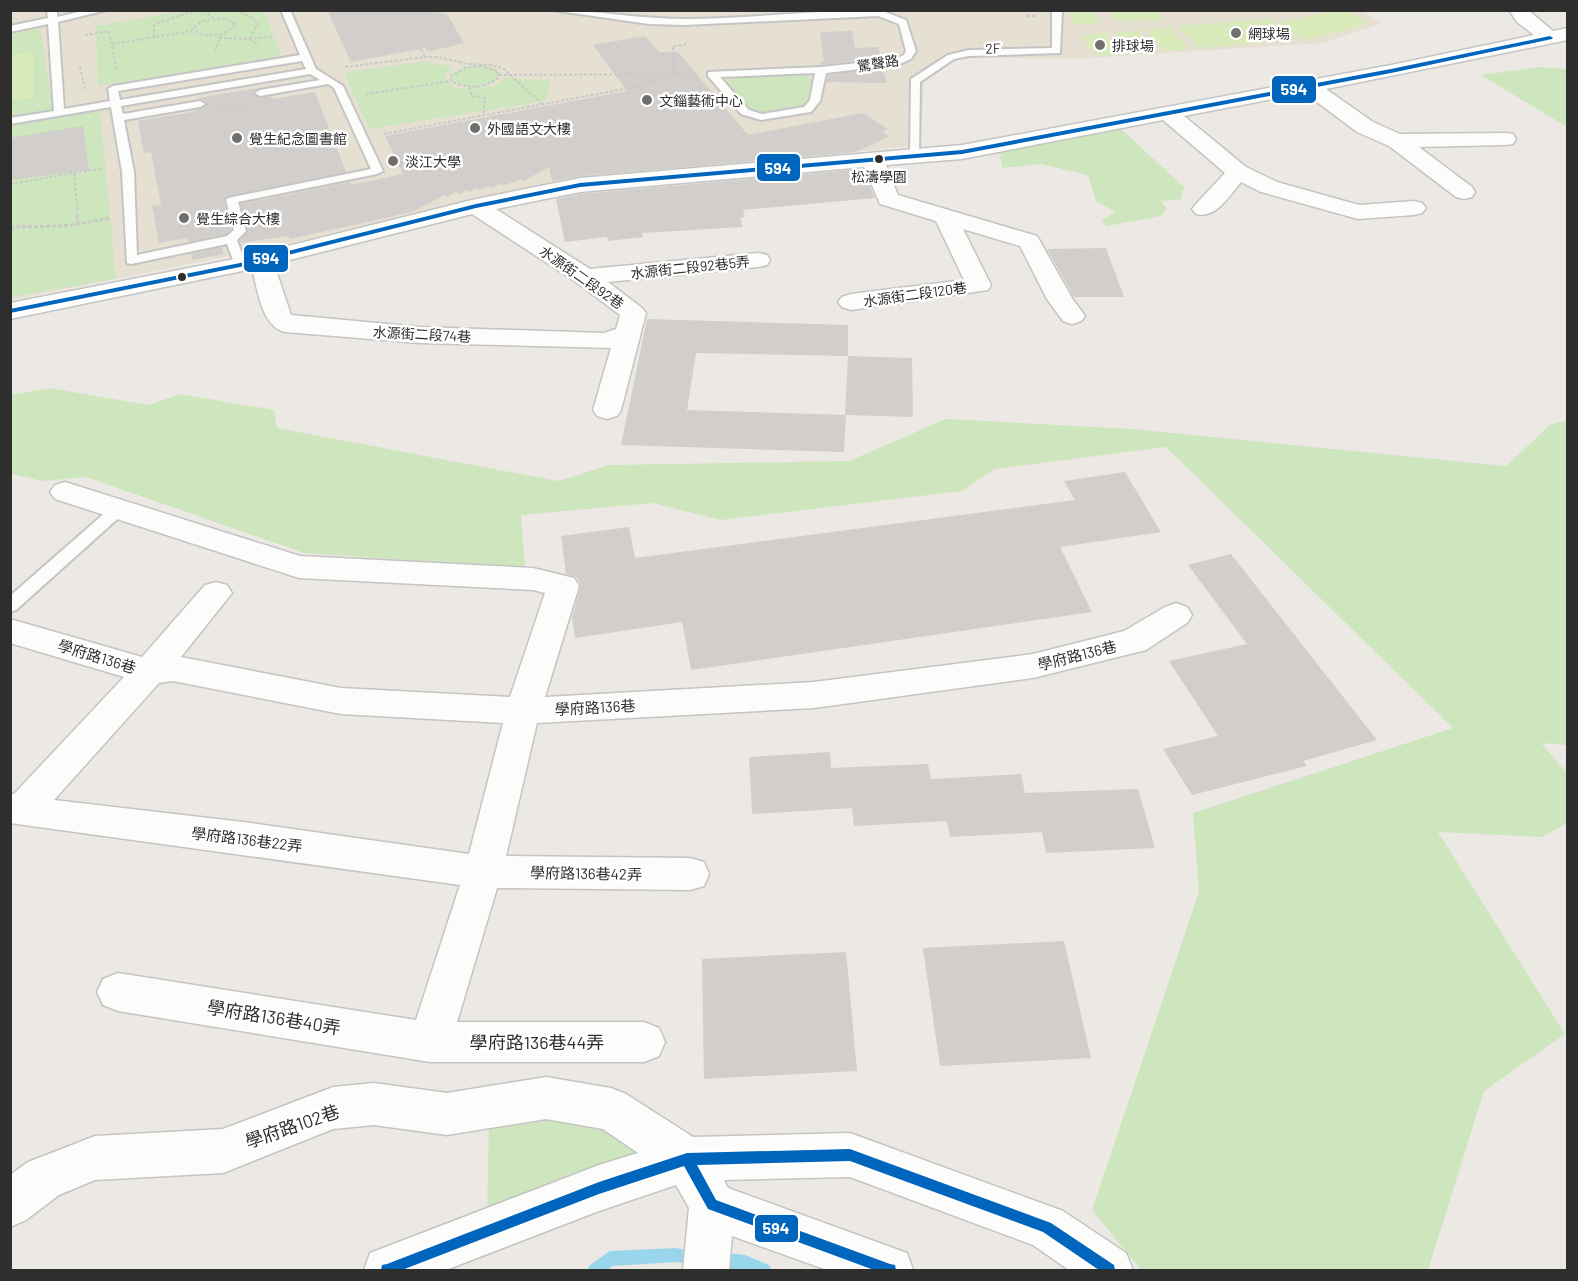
<svg xmlns="http://www.w3.org/2000/svg" width="1578" height="1281" font-family="Barlow,'Noto Sans TC',sans-serif">
<rect width="100%" height="100%" fill="#ece8e4"/>
<polygon fill="#e6e0d3" points="1359,10 1382,23 1324,43 1073,59 960,57 924,78 921,145 584,180 536,187 270,248 11,300 11,11"/>
<g fill="#cee6be">
<polygon points="183,11 264,11 281,56 98,86 96,26"/>
<polygon points="40,28 54,116 100,109 116,279 11,297 11,34"/>
<path d="M424,61l28,6 -8,9 12,13 16,-1 -19,-5 -2,-7c11,-12 28,-12 43,-8l5,7 -4,7 -19,6 19,-2 9,-8 47,2 -5,21 -177,28 -25,-56z"/>
<polygon points="1539,67 1567,69 1567,127 1481,75"/>
<path d="M801,74l7,1 5,7c-2,5 -2,13 -5,19 -7,13 -47,14 -59,9l-23,-26 3,-7 7,-2z"/>
<polygon points="1119,127 1184,187 1181,199 1160,201 1167,208 1161,216 1107,226 1101,221 1115,212 1096,201 1088,175 1041,164 1003,168 998,151"/>
<polygon points="49,388 149,405 180,394 274,410 277,428 558,481 609,465 849,461 946,419 1132,429 1506,466 1550,425 1567,420 1567,745 1541,743 1567,773 1567,823 1542,837 1438,832 1565,1034 1484,1091 1428,1270 1141,1270 1092,1210 1199,892 1193,813 1453,728 1166,447 994,469 962,491 721,520 652,503 521,515 525,568 304,553 86,477 43,481 11,474 11,395"/>
<polygon points="546,1098 637,1133 634,1169 487,1221 489,1114"/>
</g>
<g fill="#d9eabb">
<polygon points="1347,10 1369,24 1304,40 1278,23 1331,11"/>
<polygon points="1068,11 1092,11 1100,24 1075,24"/>
<polygon points="1109,11 1159,11 1164,20 1116,21"/>
<polygon points="1270,19 1296,40 1198,48 1177,26"/>
<polygon points="1170,28 1189,50 1164,51 1146,30"/>
<polygon points="1138,31 1157,53 1131,54 1114,33"/>
<polygon points="1104,33 1121,55 1096,56 1080,35"/>
<polygon points="33,52 33,97 11,101 11,56"/>
</g>
<g fill="none" stroke-linecap="round" stroke-linejoin="round">
<g fill="#99d6ec" fill-rule="evenodd">
<polygon points="676,1248 701,1253 703,1258 701,1263 696,1265 676,1262 613,1266 607,1270 587,1270 590,1265 610,1251"/>
<path d="M718,1252l27,3 24,10 3,5c-18,2 -43,2 -59,-5l-3,-5 3,-5z"/>
</g>
</g>
<g fill="#d1cecb">
<polygon points="327,10 426,10 447,14 464,43 428,52 425,48 351,62"/>
<polygon points="852,31 855,48 878,47 881,58 818,65 824,60 820,32"/>
<polygon points="645,36 659,52 678,52 748,135 863,113 888,129 882,132 890,136 856,152 580,176 552,181 549,167 524,181 520,180 504,185 499,184 492,188 488,186 481,190 476,188 470,192 466,190 460,194 455,192 448,197 444,195 412,212 290,239 288,236 241,243 240,241 248,230 241,204 350,182 351,185 403,174 385,136 627,91 593,45"/>
<polygon points="883,69 887,83 826,82 828,75"/>
<polygon points="258,88 253,92 254,95 260,98 271,96 272,99 315,92 346,172 228,196 224,201 231,229 226,234 188,242 187,238 159,243 152,206 161,205 151,152 144,153 138,121 192,112 206,106 206,102 198,98"/>
<polygon points="83,126 89,170 10,180 10,138"/>
<polygon points="863,169 875,198 743,210 745,217 740,218 743,227 642,233 643,237 608,241 607,237 565,242 556,199 580,194"/>
<polygon points="222,247 224,254 192,260 191,254"/>
<polygon points="1106,248 1124,297 1074,297 1047,249"/>
<polygon points="647,319 848,325 848,356 696,353 687,410 845,415 848,356 912,358 913,417 846,415 844,452 621,445"/>
<polygon points="1125,472 1161,532 1060,547 1092,612 691,670 682,622 575,638 572,617 581,585 576,577 566,574 561,536 629,527 635,558 1075,500 1064,481"/>
<polygon points="1231,554 1377,740 1303,761 1307,766 1192,795 1163,749 1218,736 1169,661 1247,644 1188,565"/>
<polygon points="830,752 831,768 928,764 931,779 1021,774 1025,793 1138,789 1155,848 1046,853 1042,832 950,837 947,821 854,826 852,808 752,814 749,757"/>
<polygon points="1064,941 1091,1058 940,1066 923,948"/>
<polygon points="846,952 857,1071 704,1079 702,959"/>
</g>
<g fill="none" stroke-linecap="round" stroke-linejoin="round">
<g stroke="#c5c4c5" stroke-width="4">
<g id="service">
<path d="M47,10h10v7l30,-7h20l-49,12 6,87 46,-8 -2,-12 5,-3 187,-31 -19,-45h9l26,59 27,17 40,85 -6,3 -139,28 8,29 -9,9 9,25 -2,3h-8l-9,-24 -96,20 -4,-1 -5,-91 -11,-65 -101,17v-6l44,-7 -6,-87 -38,8v-6l38,-8zM302,61l4,8 -186,31 -2,-9zM310,74l10,6 -60,10 -5,3 5,3 68,-12 6,4 37,81 -143,29 -2,2 8,30 -7,6 -90,19 -3,-83 -10,-52 76,-13 5,-3 -5,-3 -77,13 -2,-8z"/>
<path d="M551,10c44,0 88,9 132,9 66,0 132,-9 197,-9l26,10 10,31 -5,8 -14,6 -71,8 -6,28 -9,11 -50,8 -20,-6 -33,-38v-4l113,-5 74,-8 9,-4 2,-4 -7,-27 -21,-8 -193,9 -36,-1zM815,73l-5,27 -6,7 -42,7 -13,-4 -29,-33z"/>
<polygon points="1052,10 1062,10 1060,53 969,56 954,59 920,82 919,156 914,159 910,158 911,79 948,55 969,50 1052,48"/>
<polygon points="119,504 126,509 124,513 16,610 10,612 10,596 114,505"/>
</g>
</g>
<g stroke="#c5c4c5" stroke-width="3">
<g id="minor">
<path d="M1509,10h19l25,21 15,-3v12l-242,49 47,33 27,12 105,-1 8,1 3,5 -3,5 -8,1 -86,2 53,40 3,5 -3,5 -8,2 -8,-2 -67,-51 -32,-14 -52,-39 -121,23 62,51 31,15 82,23 55,-4 8,2 4,5 -4,5 -8,2 -56,4 -97,-27 -20,-10c-12,14 -25,37 -45,32l-4,-5 4,-5 29,-31 -62,-53 -201,39 -76,6 12,30 139,41 35,62 13,18 -4,5 -9,3 -9,-3 -16,-22 -27,-53 -57,-17 28,56 -3,5 -137,20 -9,-3 -4,-5 4,-5 9,-3 113,-14 -28,-59 -56,-17 -16,-37 -284,25 -84,17 94,60 168,-16 9,2 3,5 -3,5 -9,2 -150,15 34,26 4,5 -25,97 -4,6 -10,3 -10,-3 -4,-6 18,-62 -191,-5 -135,-11c-24,-6 -27,-42 -33,-63l-242,50v-16l230,-45 236,-59 104,-21 382,-33 429,-80 143,-30 -17,-13zM472,214l104,68 44,33 -4,14 -12,4 -184,-6 -129,-12 -17,-51z"/>
<path d="M65,482l235,74 233,12 41,10 5,8 -34,111 269,-15 219,-28 91,-23 41,-24 11,-4 11,4 5,8 -5,8 -41,27 -113,28 -219,30 -277,15 -31,133 184,2 14,4 5,12 -5,12 -14,4 -193,-2 -40,134h187l15,6 6,14 -6,14 -15,6h-214l-312,-51 -15,-6 -6,-13 6,-13 15,-6 298,47 44,-135 -450,-62v-30l4,1 110,-117 -114,-34v-24l132,38 63,-72 11,-3 11,3 5,8 -51,64 160,31 169,9 35,-104 -12,-3 -234,-12 -244,-79 -5,-7 5,-7zM173,681l168,33 162,9 -34,131 -226,-32 -189,-22 105,-117z"/>
<polygon points="546,1077 611,1088 626,1094 693,1137 850,1133 1063,1211 1126,1253 1133,1270 1069,1270 1033,1245 850,1177 724,1180 728,1188 907,1253 913,1270 827,1270 732,1236 729,1270 683,1270 689,1208 676,1185 599,1211 446,1270 364,1270 370,1253 599,1165 638,1153 603,1129 546,1119 447,1135 374,1125 333,1129 223,1173 95,1180 59,1195 26,1220 10,1227 10,1175 28,1162 95,1136 223,1129 333,1087 374,1083 447,1093"/>
</g>
</g>
<g stroke="#c9c9c8" stroke-width="2" stroke-dasharray="3 2" stroke-linecap="butt">
<polyline points="204,10 213,18"/>
<polyline points="236,10 252,18 258,24 249,39 259,44"/>
<polyline points="1027,16 1035,16"/>
<path d="M224,18l12,6c-11,13 -31,15 -44,5l10,-8z"/>
<polyline points="85,35 109,31 117,70"/>
<polyline points="154,37 154,26 158,23 197,10"/>
<polyline points="219,38 249,39 275,36"/>
<polyline points="112,44 192,31"/>
<polyline points="421,49 425,57"/>
<polyline points="215,52 221,34"/>
<path d="M480,66l18,5v7c-14,11 -31,11 -47,3v-5l14,-8z"/>
<polyline points="80,67 85,89"/>
<polyline points="345,67 425,57 438,57 467,64 492,65 504,69 542,104"/>
<polyline points="499,75 694,74"/>
<polyline points="674,75 673,46 685,45 685,41"/>
<polyline points="469,87 472,96 485,98 483,116"/>
<polyline points="366,94 451,81"/>
<polyline points="219,111 247,106"/>
<polyline points="384,134 635,87 674,75"/>
<polyline points="74,173 105,168"/>
<polyline points="10,184 74,173 78,217"/>
</g>
<g stroke="#c9c9c8" stroke-width="3" stroke-dasharray="4 2" stroke-linecap="butt">
<polyline points="77,215 78,223"/>
<polyline points="10,227 64,226 110,218"/>
</g>
<use href="#service" fill="#fcfcfb" fill-rule="evenodd"/>
<use href="#minor" fill="#fcfcfb" fill-rule="evenodd"/>
<g stroke="#fff" stroke-width="5">
<g id="bus-1">
<polygon points="1550,36 1553,38 1552,39 1391,73 962,154 580,187 476,208 240,267 10,313 10,309 240,263 476,204 580,183 962,150 1391,69"/>
<polygon points="850,1149 1051,1223 1114,1265 1115,1270 1099,1270 1043,1232 850,1161 697,1165 716,1200 890,1264 895,1265 896,1270 874,1270 708,1209 684,1166 599,1194 402,1270 381,1270 382,1265 387,1264 599,1182 687,1153"/>
</g>
</g>
<use href="#bus-1" fill="#0065bd" fill-rule="evenodd"/>
</g>
<g fill="#706f6e" stroke="#fff" stroke-width="2">
<circle cx="1236" cy="33" r="6"/>
<circle cx="1100" cy="45" r="6"/>
<circle cx="647" cy="100" r="6"/>
<circle cx="475" cy="128" r="6"/>
<circle cx="237" cy="138" r="6"/>
<circle cx="393" cy="161" r="6"/>
<circle cx="184" cy="218" r="6"/>
</g>
<g fill="#2e2e2e" stroke="#fff" stroke-width="2">
<circle cx="879" cy="159" r="5"/>
<circle cx="182" cy="277" r="5"/>
</g>
<g text-anchor="middle" dominant-baseline="central" stroke-width="5" stroke-linejoin="round" paint-order="stroke">
<g font-size="14" fill="#2e2e2e" stroke="#fff" text-anchor="start">
<text x="1248" y="33">網球場</text>
<text x="1112" y="45">排球場</text>
<text x="659" y="100">文錙藝術中心</text>
<text x="487" y="128">外國語文大樓</text>
<text x="249" y="138">覺生紀念圖書館</text>
<text x="405" y="161">淡江大學</text>
<text x="196" y="218">覺生綜合大樓</text>
</g>
<g font-size="14" fill="#2e2e2e" stroke="#fff">
<text transform="translate(993 48) rotate(-2)">2F</text>
<text transform="translate(878 63) rotate(-9)">驚聲路</text>
<text transform="translate(690 267) rotate(-6)">水源街二段92巷5弄</text>
<text transform="translate(582 277) rotate(35)">水源街二段92巷</text>
<text transform="translate(915 294) rotate(-8)">水源街二段120巷</text>
<text transform="translate(422 334) rotate(3)">水源街二段74巷</text>
</g>
<g font-size="14" fill="#2e2e2e" stroke="#fff">
<text x="879" y="176">松濤學園</text>
</g>
<g font-size="15" fill="#2e2e2e" stroke="#fff">
<text transform="translate(1077 655) rotate(-14)">學府路136巷</text>
<text transform="translate(97 656) rotate(17)">學府路136巷</text>
<text transform="translate(595 707) rotate(-3)">學府路136巷</text>
<text transform="translate(247 839) rotate(7)">學府路136巷22弄</text>
<text transform="translate(586 873) rotate(1)">學府路136巷42弄</text>
</g>
<g font-size="18" fill="#2e2e2e" stroke="#fff">
<text transform="translate(274 1017) rotate(9)">學府路136巷40弄</text>
<text x="537" y="1042">學府路136巷44弄</text>
<text transform="translate(292 1126) rotate(-19)">學府路102巷</text>
</g>
</g>
<g stroke="#fff" stroke-width="2">
<rect x="1271" y="75" width="46" height="29" rx="6" fill="#0065bd"/>
<rect x="756" y="153" width="45" height="29" rx="6" fill="#0065bd"/>
<rect x="243" y="244" width="46" height="29" rx="6" fill="#0065bd"/>
<rect x="754" y="1214" width="45" height="29" rx="6" fill="#0065bd"/>
</g>
<g font-size="16" text-anchor="middle" font-weight="bold" fill="#fff">
<text x="1294" y="95">594</text>
<text x="778" y="174">594</text>
<text x="266" y="264">594</text>
<text x="776" y="1234">594</text>
</g>
<rect width="1578" height="1281" fill="none" stroke="#2e2e2e" stroke-width="24"/>
</svg>
